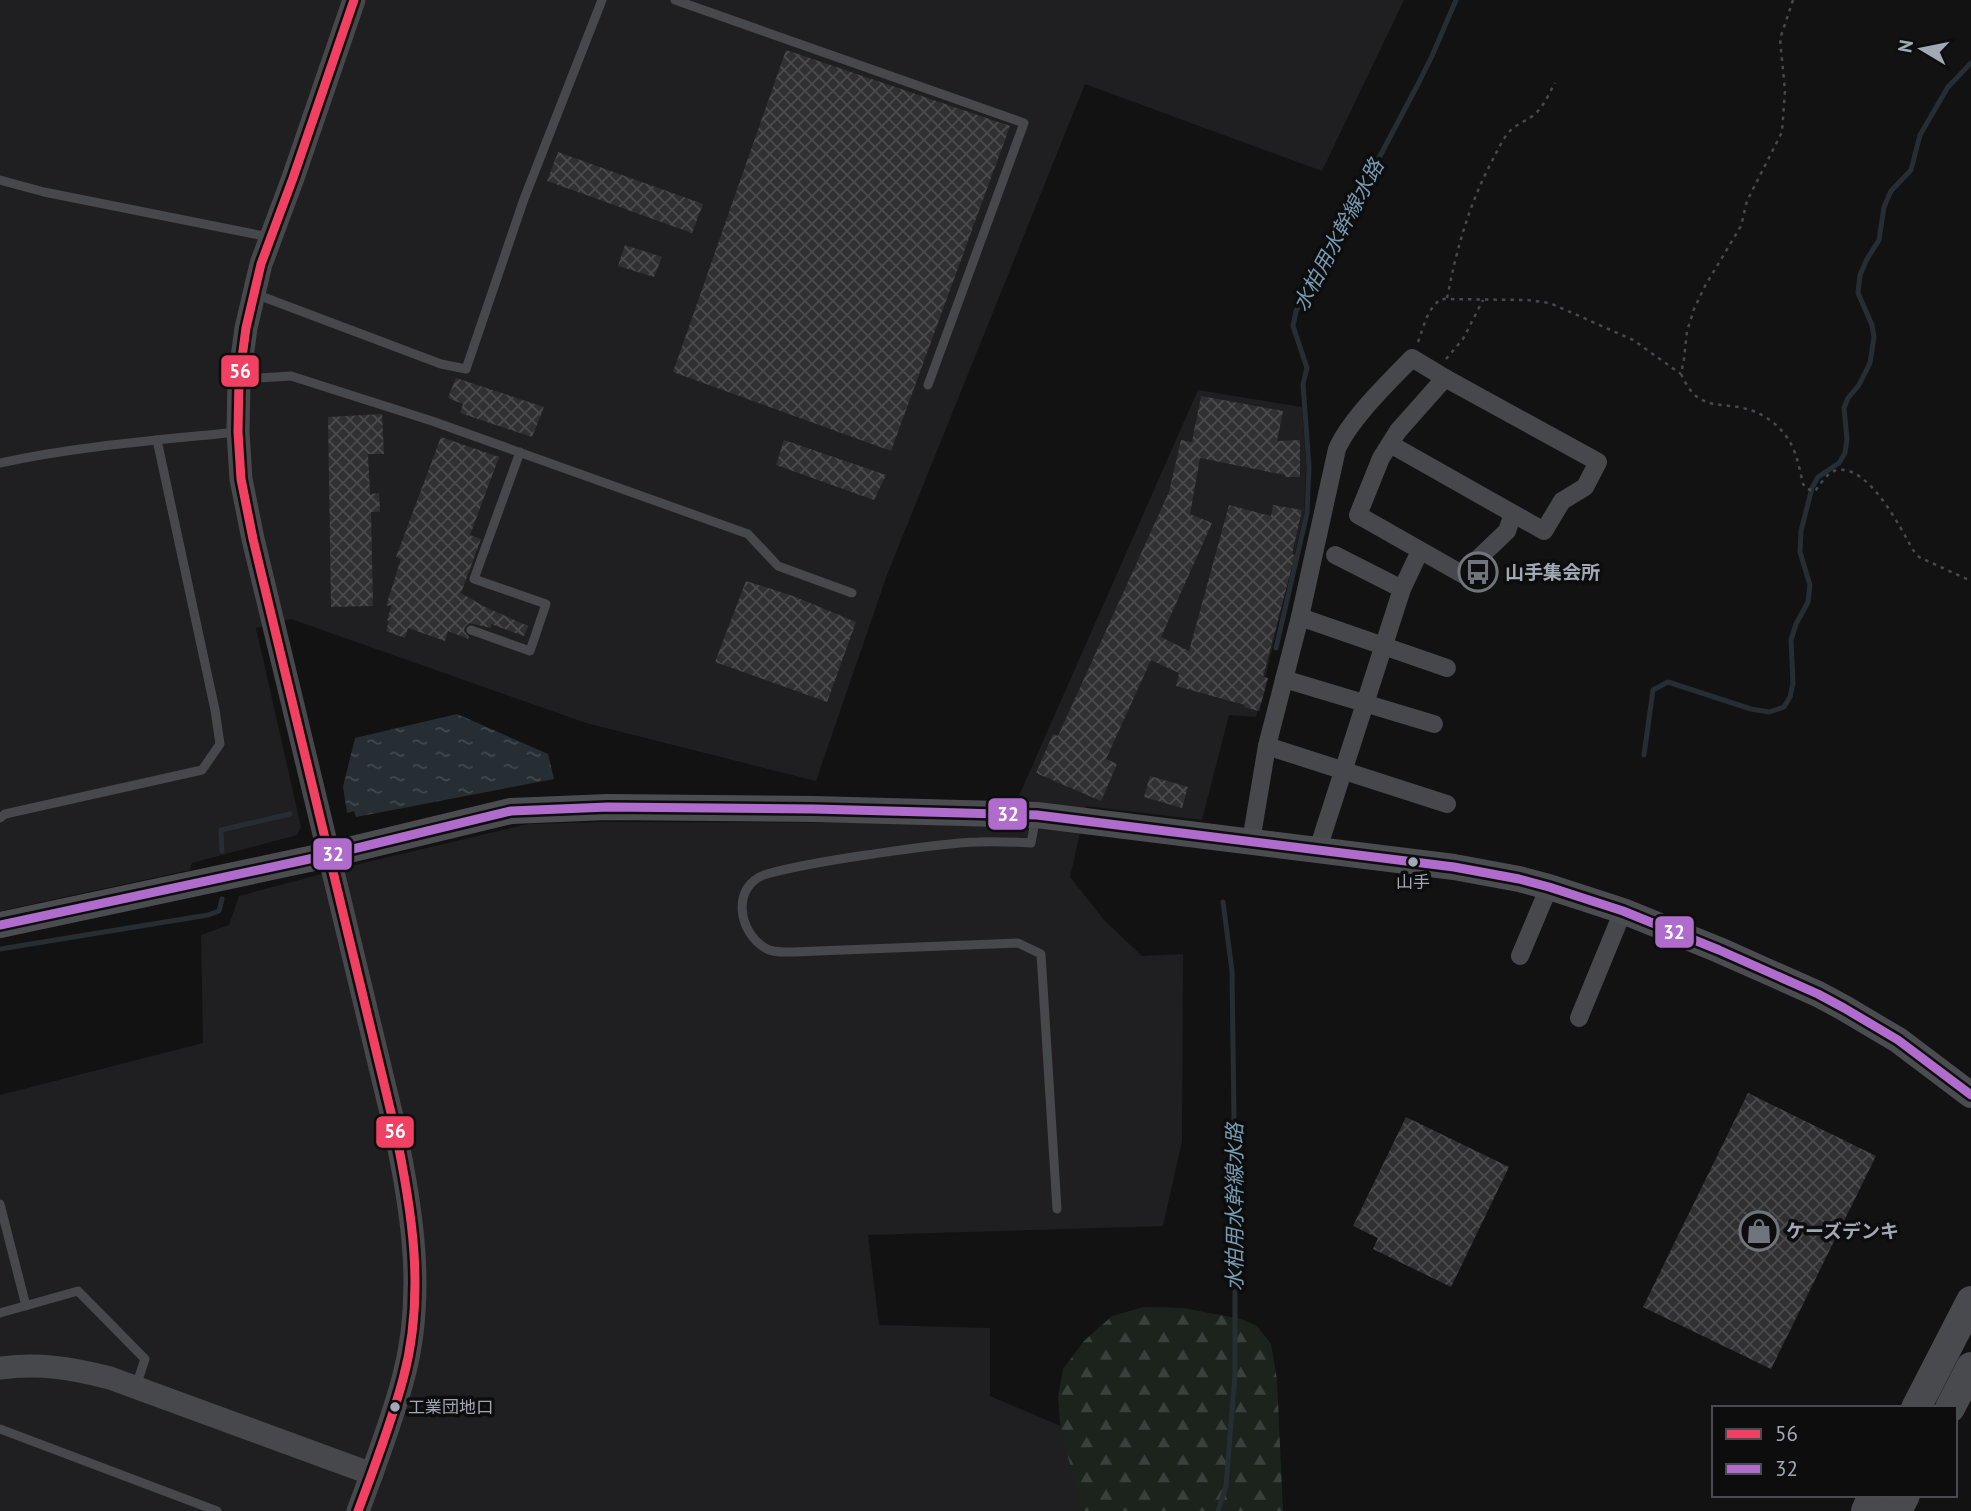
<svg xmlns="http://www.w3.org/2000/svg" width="1971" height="1511" font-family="'PT Sans','Noto Sans JP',sans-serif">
<defs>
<pattern id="forest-firs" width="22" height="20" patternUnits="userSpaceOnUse" patternTransform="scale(1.75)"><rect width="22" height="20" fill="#1c231d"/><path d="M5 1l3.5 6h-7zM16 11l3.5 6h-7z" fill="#3a403c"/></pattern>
<pattern id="water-ripples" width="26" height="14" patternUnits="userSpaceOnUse" patternTransform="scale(1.75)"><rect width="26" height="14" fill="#262e34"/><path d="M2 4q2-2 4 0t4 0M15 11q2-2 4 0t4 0" fill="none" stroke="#42494f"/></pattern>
<pattern id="building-cross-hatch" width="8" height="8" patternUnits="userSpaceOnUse" patternTransform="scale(1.75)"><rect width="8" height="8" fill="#303032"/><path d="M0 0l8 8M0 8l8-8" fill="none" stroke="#4b4b4d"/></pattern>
</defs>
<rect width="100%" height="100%" fill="#121213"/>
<g fill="#1f1f21">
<polygon points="0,0 1404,0 1322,171 1085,84 887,575 816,781 586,723 291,619 256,628 301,827 297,835 192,863 190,870 0,911"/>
<polygon points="1198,390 1302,407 1306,465 1304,514 1256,717 1229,715 1202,820 1086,806 1070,877 1105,921 1142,956 1183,954 1182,1141 1163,1226 868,1235 879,1325 990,1328 990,1396 1155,1466 1148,1511 0,1511 0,1095 203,1043 201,935 229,925 239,896 363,863 528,824 602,822 1007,823"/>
</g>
<polygon fill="url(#forest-firs)" points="1144,1307 1183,1308 1241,1319 1257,1326 1271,1344 1277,1379 1283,1511 1078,1511 1077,1493 1060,1423 1058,1397 1063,1369 1084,1341 1112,1316"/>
<polygon fill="url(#water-ripples)" points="457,714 548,754 554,779 356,817 354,811 347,813 343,787 355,738"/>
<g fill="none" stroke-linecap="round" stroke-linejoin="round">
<g stroke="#262e34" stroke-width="5">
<polyline points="1276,648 1307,513 1309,467 1303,384 1307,368 1293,326 1296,311 1324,262 1417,86 1432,56 1456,0"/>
<polyline points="1644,755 1653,690 1668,682 1751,709 1769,712 1784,707 1790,697 1793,683 1791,640 1796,624 1808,602 1810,585 1800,552 1801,531 1812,488 1818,477 1839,463 1845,453 1847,439 1844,408 1848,398 1859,385 1870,363 1874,337 1872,325 1858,293 1860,275 1867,259 1879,240 1884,207 1891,191 1911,170 1920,135 1948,87 1971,63"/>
<polyline points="222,851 221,830 290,814"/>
<polyline points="0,949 208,915 219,911 222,899"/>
<polyline points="1218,1511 1226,1486 1235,1374 1235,1191 1232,971 1223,902"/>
</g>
</g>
<g fill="url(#building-cross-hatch)">
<polygon points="786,50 1010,126 891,451 673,372"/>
<polygon points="558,152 703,204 692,233 547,181"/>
<polygon points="625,245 662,257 654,277 618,266"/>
<polygon points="456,378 544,407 532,437 460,413 463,404 448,398"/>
<polygon points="1201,396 1283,411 1277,441 1300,440 1300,477 1285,477 1285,475 1200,458 1190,514 1212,523 1161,637 1189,651 1229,505 1271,516 1273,505 1302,510 1292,554 1295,555 1263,677 1268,678 1259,711 1244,707 1245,705 1176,686 1179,673 1151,660 1106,759 1117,764 1101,801 1036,773 1053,734 1058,736 1169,492 1181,440 1192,442"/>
<polygon points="382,414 384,454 368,454 370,494 379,493 380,512 371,512 373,606 331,607 328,417"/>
<polygon points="441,437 499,457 470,535 481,539 461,593 485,607 528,626 524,636 491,624 491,628 469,623 465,627 464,631 469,637 468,639 448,631 445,641 408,628 405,638 386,631 389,621 387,620 392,605 386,606 401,559 396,557"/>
<polygon points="784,440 886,475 874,500 776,465"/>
<polygon points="746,581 793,596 856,622 827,702 715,662"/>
<polygon points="1150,776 1188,787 1182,808 1144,797"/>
<polygon points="1748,1093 1876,1156 1771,1369 1643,1307"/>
<polygon points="1406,1117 1509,1167 1451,1287 1373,1249 1378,1238 1353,1226"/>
</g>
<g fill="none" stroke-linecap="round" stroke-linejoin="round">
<g stroke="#48494d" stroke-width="2.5" stroke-dasharray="3.5 5" stroke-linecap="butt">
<path d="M1793,0l-13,39 5,52 -3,41 -35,69 -6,25 -36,60 -11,23 -7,22 -3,28 -3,15c4,8 8,16 15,22 13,11 31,8 47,12 19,4 37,17 47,34 7,12 10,29 13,42l4,5 8,2c5,-6 11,-17 19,-20 33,-11 67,58 79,79l6,7 52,24"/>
<path d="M1447,298c10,-50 21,-91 45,-137 6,-11 11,-24 20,-32 7,-6 16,-9 23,-15 9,-8 14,-21 20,-31"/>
<path d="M1418,342c6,-16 9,-33 23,-43l86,1 23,3 83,37 48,34"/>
<polyline points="1446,359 1463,339 1483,300"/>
</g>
<g stroke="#46484b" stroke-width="9">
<polyline points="675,0 1024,123 928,385"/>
<polyline points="0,180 44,192 269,237"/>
<polyline points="254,296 266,298 441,364 466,369 524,199 602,0"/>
<polyline points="241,379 291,376 432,421 748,534 778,566 852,593"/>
<path d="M0,463c78,-17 159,-23 238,-31"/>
<polyline points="471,630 530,651 546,604 474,579 520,452"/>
<path d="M1036,817l-5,26c-17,-1 -35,-2 -53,-1 -37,1 -75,8 -112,13 -33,5 -67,10 -99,19 -37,11 -29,60 0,75 7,4 18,3 26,3l225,-9 23,11 16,255"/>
<polyline points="0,818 5,814 202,770 220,744 215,710 157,440"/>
<polyline points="0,1204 26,1306"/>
<polyline points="0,1313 78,1291 145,1359 136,1386"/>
<polyline points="0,1429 217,1511"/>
</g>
<g stroke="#46484b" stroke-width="18">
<polyline points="1445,378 1398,431 1381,458 1358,515 1462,574 1507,531 1513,514"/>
<polyline points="1335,555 1402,589"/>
<polyline points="1300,617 1447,668"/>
<polyline points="1284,679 1434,724"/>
<polyline points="1267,746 1447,804"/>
<path d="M1251,841l16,-95 33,-129 37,-168c13,-30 52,-67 75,-91l33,20 153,84 -13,25 -23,14 -18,30 -154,-87"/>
<polyline points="1318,849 1402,589 1420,551"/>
<polyline points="1520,956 1549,887"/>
<polyline points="1579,1018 1623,911"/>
</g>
<g stroke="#46484b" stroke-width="23">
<path d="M354,0l-61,178 -32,86 -15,64 -7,52 -1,52 3,47 12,60 141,586c18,83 32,170 9,254 -12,45 -29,89 -45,132"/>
<path d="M0,1368c40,-5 71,0 110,10l262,96"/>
</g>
<polyline stroke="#4a4c4f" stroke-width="26" points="0,925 328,855 511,811 608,807 814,809 1037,815 1454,867 1519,879 1549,887 1623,911 1719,950 1818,994 1844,1008 1898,1040 1971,1095"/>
<g stroke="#494a4d" stroke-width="30">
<polyline points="1916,1408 1971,1301"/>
<polyline points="1950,1408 1971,1367"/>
<polyline points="1866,1511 1873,1495"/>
<polyline points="1897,1511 1905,1495"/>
</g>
<g stroke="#0d0d0e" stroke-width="14">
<path id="bus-1" d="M354,0l-61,178 -32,86 -15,64 -7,52 -1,52 3,47 12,60 141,586c18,83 32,170 9,254 -12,45 -29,89 -45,132"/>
</g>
<g stroke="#0d0d0e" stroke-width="14">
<polyline id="bus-2" points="0,925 328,855 511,811 608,807 814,809 1037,815 1454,867 1519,879 1549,887 1623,911 1719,950 1818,994 1844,1008 1898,1040 1971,1095"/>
</g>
<use href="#bus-1" stroke="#f24062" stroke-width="9"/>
<use href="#bus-2" stroke="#b06ccc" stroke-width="9"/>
</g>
<defs>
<g id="bus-ring" transform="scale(2.0125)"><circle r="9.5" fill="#0d0d0e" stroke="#70747c" stroke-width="1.5"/><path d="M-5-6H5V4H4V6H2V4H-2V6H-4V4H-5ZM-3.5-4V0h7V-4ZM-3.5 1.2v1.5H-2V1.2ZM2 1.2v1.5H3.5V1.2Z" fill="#70747c"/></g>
<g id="shop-ring" transform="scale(2.0125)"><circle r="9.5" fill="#0d0d0e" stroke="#70747c" stroke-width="1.5"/><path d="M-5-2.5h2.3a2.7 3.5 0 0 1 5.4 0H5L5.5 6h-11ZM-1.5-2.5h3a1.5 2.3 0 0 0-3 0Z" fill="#70747c"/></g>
</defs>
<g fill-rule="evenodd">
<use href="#bus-ring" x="1478" y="572"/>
<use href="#shop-ring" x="1759" y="1231"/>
</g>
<g fill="#a2a9b5" stroke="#0d0d0e" stroke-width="2.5">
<circle cx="1413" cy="862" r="6"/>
<circle cx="395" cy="1407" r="6"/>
</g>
<g text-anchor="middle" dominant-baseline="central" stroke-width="7" stroke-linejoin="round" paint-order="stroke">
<g font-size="17" fill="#a2a9b5" stroke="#0d0d0e">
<text x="1413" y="882">山手</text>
<text x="408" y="1407" text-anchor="start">工業団地口</text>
</g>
<g font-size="19" font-weight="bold" fill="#a2a9b5" stroke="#0d0d0e" text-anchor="start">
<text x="1505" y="572">山手集会所</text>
<text x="1786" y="1231">ケーズデンキ</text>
</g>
<g font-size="21" font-style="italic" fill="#779bb2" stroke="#0d0d0e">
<text transform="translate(1338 235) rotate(-62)">水柏用水幹線水路</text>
<text transform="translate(1234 1207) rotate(-90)">水柏用水幹線水路</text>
</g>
</g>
<g stroke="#0d0d0e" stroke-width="2.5">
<rect x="220" y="354" width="40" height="34" rx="7" fill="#f24062"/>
<rect x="987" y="797" width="41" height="34" rx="7" fill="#b06ccc"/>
<rect x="312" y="837" width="41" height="34" rx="7" fill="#b06ccc"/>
<rect x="1654" y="915" width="41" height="34" rx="7" fill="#b06ccc"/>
<rect x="375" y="1115" width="40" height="34" rx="7" fill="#f24062"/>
</g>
<g font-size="19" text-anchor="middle" font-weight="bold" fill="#fff">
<text x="240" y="378">56</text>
<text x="1008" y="821">32</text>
<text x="333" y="861">32</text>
<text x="1674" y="939">32</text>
<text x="395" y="1138">56</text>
</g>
<rect x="1712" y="1406" width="245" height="91" fill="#0d0d0e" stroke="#494b51" stroke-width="2"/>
<rect x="1726" y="1429" width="35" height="10" fill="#f24062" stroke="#494b51" stroke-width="2"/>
<text x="1775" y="1441" font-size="21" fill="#a2a9b5">56</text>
<rect x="1726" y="1464" width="35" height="10" fill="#b06ccc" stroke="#494b51" stroke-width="2"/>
<text x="1775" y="1476" font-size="21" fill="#a2a9b5">32</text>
<g transform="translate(1922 49) rotate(280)" stroke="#0d0d0e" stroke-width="5" paint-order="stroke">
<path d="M0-5L12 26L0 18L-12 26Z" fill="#a2a9b5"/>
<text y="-10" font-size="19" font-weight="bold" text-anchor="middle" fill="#a2a9b5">N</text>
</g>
</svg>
